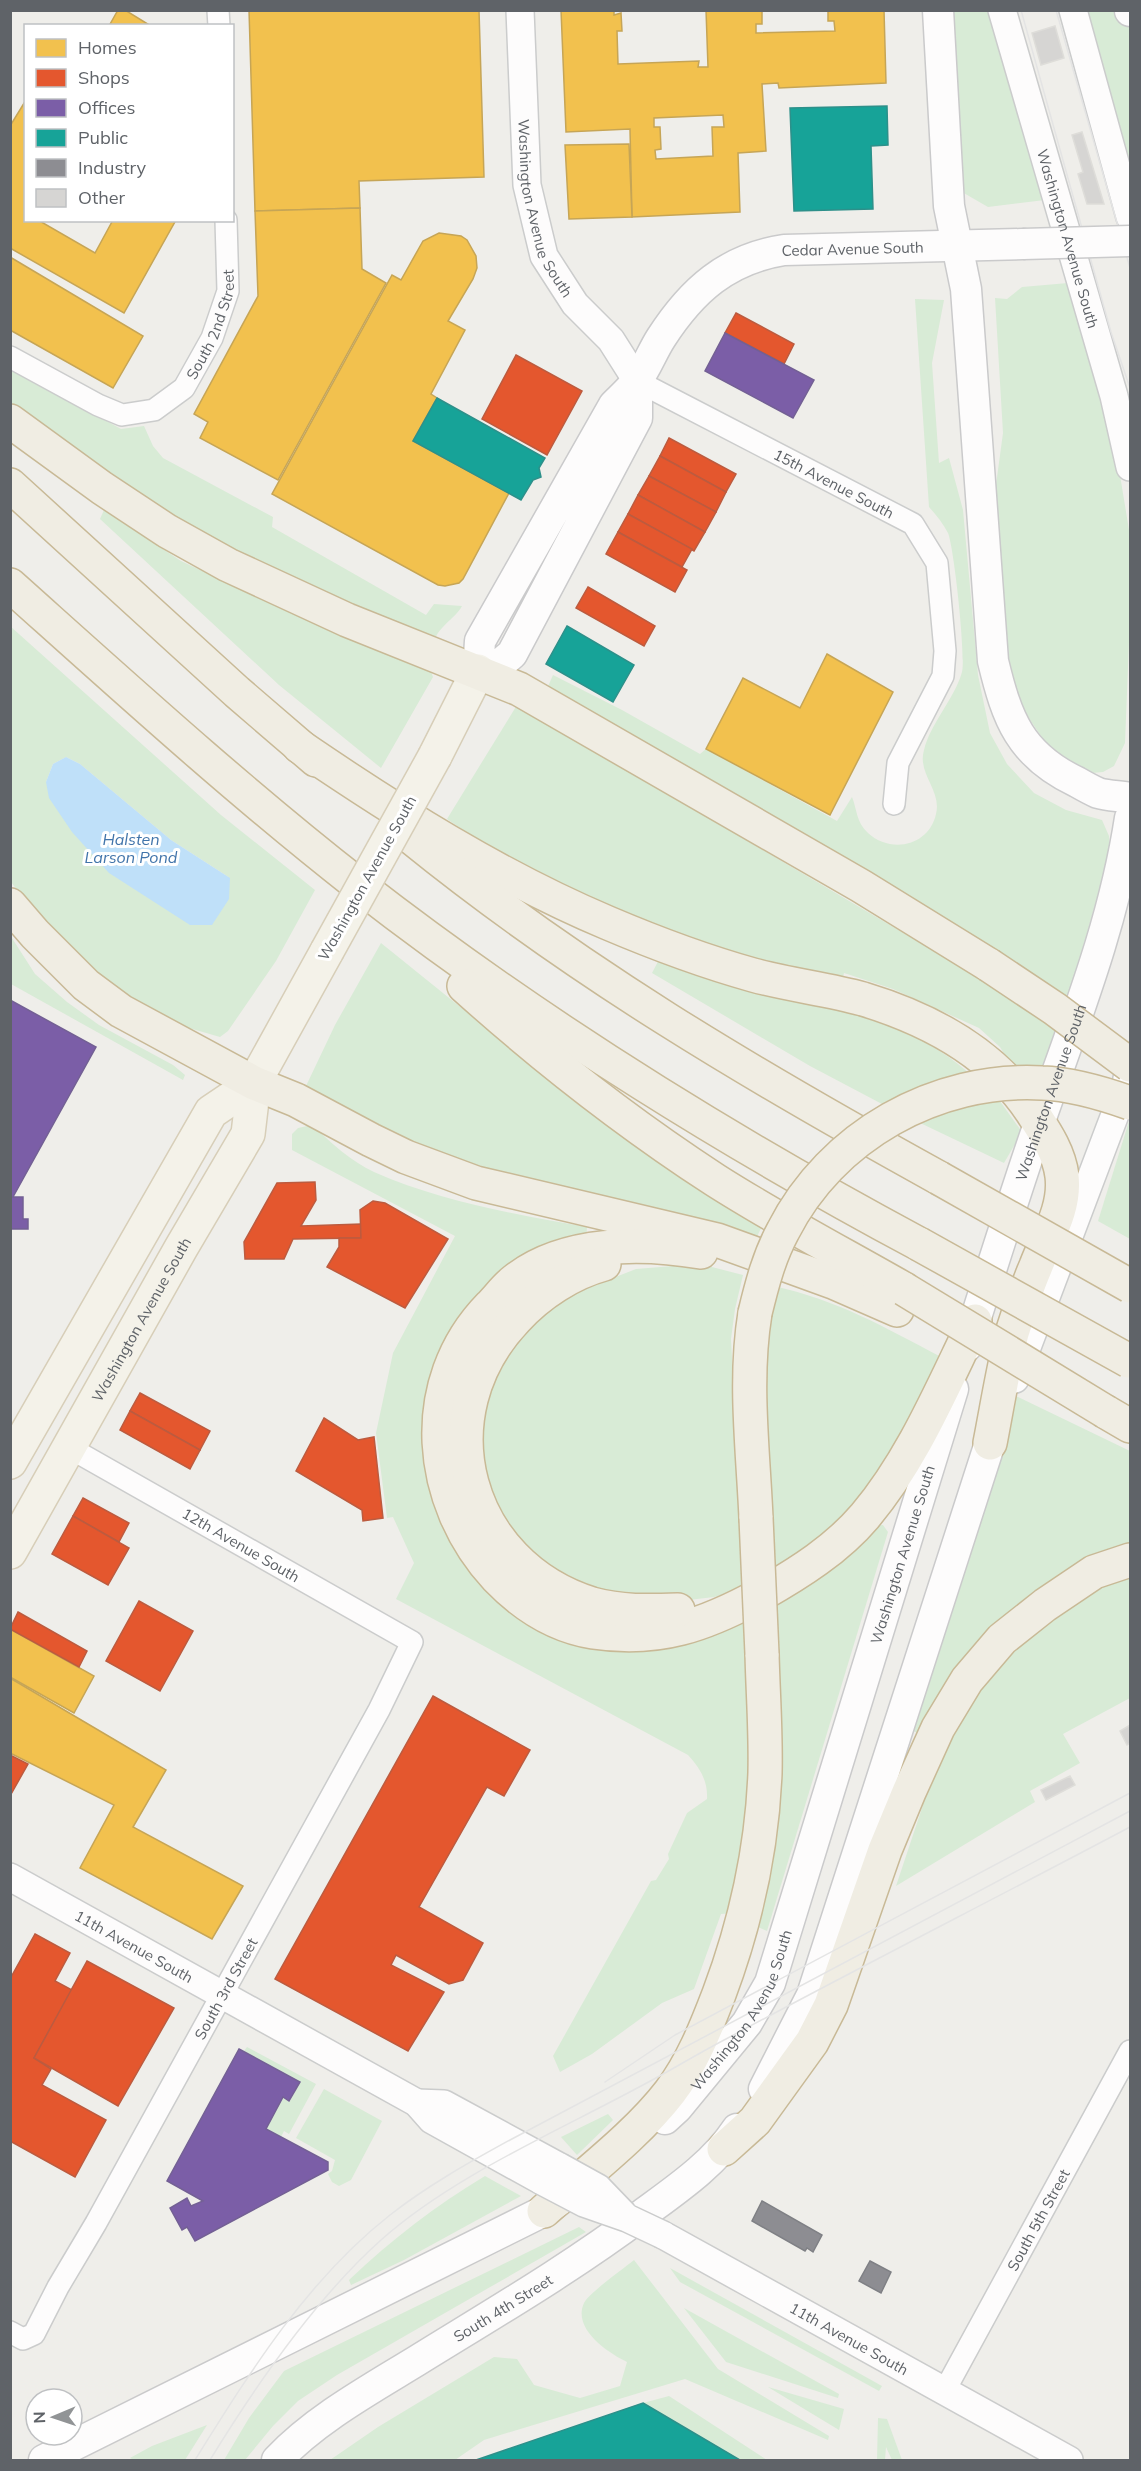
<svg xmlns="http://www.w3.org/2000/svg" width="1141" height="2471" font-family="Mulish,sans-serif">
<rect width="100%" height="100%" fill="#efeeea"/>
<g fill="#d8ebd6" fill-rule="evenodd">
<polygon points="944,11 991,11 1045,200 988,207 962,192"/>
<polygon points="1086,11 1120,11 1130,29 1130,169"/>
<polygon points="1068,283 1118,463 1130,536 1130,617 1125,743 1114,766 1103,772 1092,773 1062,757 1043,739 1026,714 1014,688 1009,658 995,492 1003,433 995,298 1007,299 1022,287"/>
<path d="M915,299l29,1 -12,63 7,100 10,-5 14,52 15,165 12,58 17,31 27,29 32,17 36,10 7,16 1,15 -41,147 -163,-103 -360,-204 7,-16 69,35 78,44 6,-5 131,72 15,-24c5,12 4,25 16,36 23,21 61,13 68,-19 6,-24 -19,-40 -12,-64 7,-28 30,-50 38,-78 4,-15 -8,-125 -14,-139 -5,-10 -12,-18 -19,-26z"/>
<path d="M11,368l110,61 23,-3 9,20 10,12 110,59 -1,10 154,88 8,-11 28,2c-7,13 -26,22 -28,37l-206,-87 -217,-141z"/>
<polygon points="104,510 181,561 279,607 336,633 422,659 428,664 433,677 381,768 279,685 100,519"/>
<path d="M10,626l211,189 94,75 -39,71 -48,70 -8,6 -31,-9 -57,-30 -36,-25 -57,-54 -28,-37zM66,757l14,7 91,76 59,38 -184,-96 7,-18z"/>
<polygon points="517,705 983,980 1059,1030 1046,1067 1013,1068 1000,1047 979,1028 893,989 844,973 842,982 714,949 527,873 447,819"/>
<polygon points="10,935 35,974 67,1002 99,1025 173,1065 185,1075 183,1080 11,984"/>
<polygon points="381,943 526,1060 763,1224 753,1245 524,1184 408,1142 306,1086 335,1025"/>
<path d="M662,954l225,70c31,13 57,27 83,50 -31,6 -60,16 -88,30l-72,-38 -158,-93z"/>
<polygon points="997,1097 1022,1132 1004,1163 916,1121"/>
<polygon points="1130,1118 1130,1239 1098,1221"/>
<path d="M312,1125c18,17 40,37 62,47 68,30 141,42 213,55l-1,14 -114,73 18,269 255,33 7,149 -18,148 -13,1 -27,75 -32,14 -70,51 -32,18 -7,-16 98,-175 5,-1 13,-21 -1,-5 19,-41 20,-14c1,-18 -7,-31 -19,-44l-292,-156 18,-36 -21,-46 -6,1 -11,-85 17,-80 62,-117 -163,-86v-16l6,-6z"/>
<polygon points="673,1266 708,1266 743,1275 735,1309 731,1339 744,1588 714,1597 680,1601 588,1592 540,1567 484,1491 480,1407 515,1337 567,1296 636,1269"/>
<path d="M773,1286c65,14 111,41 170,72l-89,160 -85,60 -10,-197z"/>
<polygon points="1016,1396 1130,1451 1130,1550 1114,1554 925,1736 913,1731"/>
<polygon points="883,1525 888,1532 767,1931 756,1926 772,1604 872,1526"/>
<polygon points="1130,1572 1130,1698 1063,1734 1080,1763 1030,1791 1035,1802 896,1886 923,1805 920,1794 974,1687 1070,1599"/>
<polygon points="247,2047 316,2084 289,2134 284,2131 281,2137 266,2129 283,2097 290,2101 300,2082 244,2051"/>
<polygon points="324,2089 382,2121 351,2180 339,2186 332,2182 328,2174 332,2171 335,2160 296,2138"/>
<polygon points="608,2114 613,2120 577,2155 561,2137"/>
<path d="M485,2176l36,20 -117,64 -53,25 -2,-5c42,-40 86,-74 136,-104z"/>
<polygon points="579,2227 586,2232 337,2375 298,2401 273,2426 245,2460 224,2460 249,2418 284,2371"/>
<path d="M634,2260l84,109 111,67 -1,4 -143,-61 -201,61 -29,20h-125l48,-33 116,-70 23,2 17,26 46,13 40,-12 7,-24c-19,-9 -55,-33 -43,-59 5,-10 39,-34 50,-43z"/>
<polygon points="670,2268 882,2386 879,2391 680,2282"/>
<polygon points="684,2308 839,2394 838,2398 726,2362"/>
<polygon points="768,2387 844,2409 839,2430"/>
<polygon points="669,2396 767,2460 737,2460 643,2403"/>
<polygon points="878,2418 887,2419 902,2460 892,2460 886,2447 885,2460 877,2460"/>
<polygon points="207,2425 185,2460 134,2460 130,2458 152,2446"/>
</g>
<polygon fill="#bfe0f9" points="66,757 80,764 171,840 230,878 229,899 212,925 190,925 109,873 72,832 49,798 46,782 53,764"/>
<g fill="#f2c14e" stroke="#c6a556" stroke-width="1.5" fill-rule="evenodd">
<polygon points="118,10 125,10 151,26 109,26"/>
<polygon points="249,10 479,10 484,177 359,181 360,208 255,211"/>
<path d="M561,10h53v5l7,-2 1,18h-5l1,33 81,-3 -1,6h10l-2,-57h56v14h-6v9l79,-2 -1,-10h-6v-11h56l2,73 -107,5 -1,-5 -16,1 4,67 -28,2 2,59 -108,5 -2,-88 -64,3zM723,115l1,12h-12l1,29 -57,3 -1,-9 6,-1 -1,-22h-6v-9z"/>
<polygon points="26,100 26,220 38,220 95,253 113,220 176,220 124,313 10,248 10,126"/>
<polygon points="629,144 632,217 569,219 565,145"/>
<polygon points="360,208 362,269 386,283 278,480 200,438 208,422 194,414 258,296 255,211"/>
<polygon points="439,233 461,236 467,240 476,256 477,268 473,279 448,321 465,330 431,394 437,398 413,441 509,493 463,579 459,583 445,586 438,585 272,494 392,275 401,280 423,241"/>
<polygon points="10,257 143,336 113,388 10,330"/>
<polygon points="827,654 893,692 830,815 706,749 743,678 800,708"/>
<polygon points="10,1629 94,1676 74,1713 10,1677"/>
<polygon points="10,1678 166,1770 133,1827 243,1886 212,1939 80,1868 114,1805 10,1753"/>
</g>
<g fill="#e4572e" stroke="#bc5b3f" stroke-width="1.5">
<polygon points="736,313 794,344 784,364 725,333"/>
<polygon points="516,355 582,391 547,455 482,419"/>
<polygon points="669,438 736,474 726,492 660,456"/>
<polygon points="660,456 726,492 716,512 649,476"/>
<polygon points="649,476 716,512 705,532 638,495"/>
<polygon points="638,495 705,532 694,551 628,514"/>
<polygon points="628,514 692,549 682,567 618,532"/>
<polygon points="618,532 687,570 675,592 606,554"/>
<polygon points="588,587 655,626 644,646 576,608"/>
<polygon points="315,1182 316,1200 301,1226 361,1224 361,1238 293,1239 284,1259 245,1259 244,1242 277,1183"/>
<polygon points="373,1201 385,1203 448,1239 405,1308 327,1267 339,1247 339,1238 361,1238 360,1210"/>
<polygon points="140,1393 210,1431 200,1450 130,1411"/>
<polygon points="130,1411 200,1450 190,1469 120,1430"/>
<polygon points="324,1418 358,1440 374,1437 383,1518 363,1521 362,1510 296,1471"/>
<polygon points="83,1498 129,1523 119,1542 73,1516"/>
<polygon points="73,1516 129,1548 108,1585 52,1554"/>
<polygon points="139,1601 193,1631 160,1691 106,1661"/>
<polygon points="18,1612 87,1651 79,1667 10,1629"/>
<polygon points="433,1696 530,1750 504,1796 487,1787 419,1907 483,1943 463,1980 449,1984 396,1955 391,1965 444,1992 408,2051 275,1979"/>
<polygon points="10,1755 28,1764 10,1796"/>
<polygon points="35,1934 70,1953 55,1981 72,1990 34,2058 51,2069 42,2085 106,2120 75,2177 10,2141 10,1979"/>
<polygon points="87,1961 174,2008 118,2106 34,2058"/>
</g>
<g fill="#7b5ea7" stroke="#736094" stroke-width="1.5">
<polygon points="725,333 814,380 793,418 705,371"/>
<polygon points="10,1000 96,1047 13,1197 23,1197 23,1219 28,1219 28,1229 10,1229"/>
<polygon points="239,2049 300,2082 289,2101 283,2097 266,2129 328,2162 328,2170 195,2241 187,2227 182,2230 170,2208 187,2198 191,2206 203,2201 167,2181"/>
</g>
<g fill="#17a398" stroke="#2d908a" stroke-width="1.5">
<polygon points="887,106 888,145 871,146 873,209 794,211 790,108"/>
<polygon points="437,398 545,458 539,468 541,477 533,480 521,500 413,441"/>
<polygon points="567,626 634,665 613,702 546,664"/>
<polygon points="643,2403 740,2460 476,2460"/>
</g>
<g fill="#8d8d92" stroke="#7f8085" stroke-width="1.5">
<polygon points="762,2201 822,2235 813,2252 807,2248 805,2251 752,2221"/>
<polygon points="870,2261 891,2272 881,2293 859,2281"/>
</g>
<g fill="#d6d5d3" stroke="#deddd9" stroke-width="1.5">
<polygon points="1055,26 1064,58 1041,65 1032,33"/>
<polygon points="1082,132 1104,204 1087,204 1078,174 1083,172 1072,135"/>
<polygon points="1130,1725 1130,1743 1127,1745 1120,1731"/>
<polygon points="1070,1776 1075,1785 1046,1800 1041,1790"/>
</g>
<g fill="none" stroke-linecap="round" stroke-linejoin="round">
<g stroke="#cbcccc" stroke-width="24">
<g id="minor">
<polyline points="218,10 219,26"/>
<path id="s1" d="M10,357l88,48 24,10 32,-5 30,-22 28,-50 16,-47 -2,-71"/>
<path id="s2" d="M637,381l276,143 24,39 8,88 -2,25 -45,87 -4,41"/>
<path id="s3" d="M10,2332l13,7 11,-5 24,-47 38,-64 283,-513 33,-68 -342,-194"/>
<path id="s4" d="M945,2390l185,-339"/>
</g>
</g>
<g stroke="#cbcccc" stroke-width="30">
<g id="tertiary">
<path id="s5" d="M520,10l7,175 17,71 31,48 36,36 26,41"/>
<path id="s6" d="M1002,10l112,386 16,71"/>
<polyline points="1073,10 1130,217"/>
<polyline points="1015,1379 1125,1088 1130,1065"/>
<path id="s7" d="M10,1877l407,226 15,17 110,61"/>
<polyline points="417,2103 444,2104 560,2167"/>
<path id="s8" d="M663,2235l406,225"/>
</g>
</g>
<g stroke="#cacacb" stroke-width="33">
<g id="secondary">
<path d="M938,10l11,196 17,83 27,372c14,58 27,94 84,121 7,4 14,8 21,11 10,3 22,3 32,5"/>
<polyline points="1130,10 1130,11"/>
<path id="s9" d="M637,381v37l-125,236 -13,11 -21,6 2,-30 134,-236c7,-7 16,-15 22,-23 10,-13 16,-30 25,-44 31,-48 66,-79 123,-88l239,-6"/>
<path id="s10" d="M967,1346c26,-83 52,-166 81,-248 33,-93 67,-182 82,-280"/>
<polyline points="764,2089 812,1995 990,1443"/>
<path id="s11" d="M665,2119l12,-11 70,-85 23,-40 183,-594"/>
<polyline points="44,2460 544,2211 565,2196"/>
<path id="s12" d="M277,2460c39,-41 92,-70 141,-100 76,-47 153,-92 225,-146 34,-25 71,-50 94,-85"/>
</g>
</g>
<g stroke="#d7ceb8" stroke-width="36">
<g id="primary">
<polyline points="435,756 478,671"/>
<polyline points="10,1462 211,1112 254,1083"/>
<path id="s13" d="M10,1552l171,-304 67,-114 6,-51 73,-132"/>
</g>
</g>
<g stroke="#c8b996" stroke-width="36">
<g id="motorway">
<polyline points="10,421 102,488 167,531 228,565 347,620 519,689 861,886 989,965"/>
<polyline points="10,485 237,692 316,760"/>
<path d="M10,585c114,102 227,205 347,299 176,137 366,255 562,360"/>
<path d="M299,746c97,66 200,131 309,177 47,20 95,38 145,52 36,10 74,14 110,24 66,20 130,54 169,113 13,20 27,40 30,64 4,32 -15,61 -26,90 -9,21 -17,45 -24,67 -9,36 -15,74 -22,110"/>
<path d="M412,838c164,133 342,238 527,340"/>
<polyline points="10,905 35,934 86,985 121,1011 254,1083 296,1100 371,1140 406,1157 476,1183 717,1240 833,1282 897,1310"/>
<path d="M464,986c79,71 162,136 251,194 61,39 126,73 189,109"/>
<path d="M701,1252c-58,-10 -137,-11 -187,29 -9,7 -16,17 -24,25 -75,77 -63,197 7,272 26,27 59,48 96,54 66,10 112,-7 169,-38 37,-21 75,-45 103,-78 48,-57 77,-128 110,-195"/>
<path d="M604,1264c-33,9 -65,30 -88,55 -92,97 -51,245 76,285 29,8 57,7 86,6"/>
<path d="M755,1313c-11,67 -2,137 1,205"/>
<polyline points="1106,1412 1130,1426"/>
<polyline points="724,2149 755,2121 812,2042 831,2005 885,1850 909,1792 938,1728 967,1680 1002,1639 1045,1605 1094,1572 1130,1560"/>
<path d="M544,2211c41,-37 93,-76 126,-119 22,-29 36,-64 49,-98 27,-72 43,-144 46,-221 1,-40 -2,-79 -3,-119"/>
</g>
</g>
<use href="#minor" stroke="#fdfcfc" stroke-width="21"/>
<use href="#tertiary" stroke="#fdfcfc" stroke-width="27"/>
<use href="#secondary" stroke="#fdfcfc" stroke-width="30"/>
<use href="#primary" stroke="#f4f2e9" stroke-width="33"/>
<use href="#motorway" stroke="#f0ede3" stroke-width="33"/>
<g stroke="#e4e4e4" stroke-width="1.5">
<polyline points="1021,10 1111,332 1130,388"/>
<polyline points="1056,10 1130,268"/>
<polyline points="605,2082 675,2035 1130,1793"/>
<path d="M195,2460c55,-88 112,-180 195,-245 37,-29 78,-52 120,-75l620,-329"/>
<path d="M210,2460c46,-75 105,-161 171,-220 70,-63 177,-109 260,-154 29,-15 56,-32 85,-47 134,-72 270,-141 404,-212"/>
</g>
<g stroke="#cbcccc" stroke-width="30" stroke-linecap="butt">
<g id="tertiary-bridge">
<polyline points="560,2167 598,2188 624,2215"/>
<polyline points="542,2181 584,2203 627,2218 663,2235"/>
</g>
</g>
<g stroke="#cacacb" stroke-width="33" stroke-linecap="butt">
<polyline id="secondary-bridge" points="1023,244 1130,241"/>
</g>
<g stroke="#d7ceb8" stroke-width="36" stroke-linecap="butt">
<polyline id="primary-bridge" points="327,951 435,756"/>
</g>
<g stroke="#c8b996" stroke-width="36" stroke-linecap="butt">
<g id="motorway-bridge">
<polyline points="989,965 1055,1009 1130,1065"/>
<polyline points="939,1178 1130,1286"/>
<polyline points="919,1244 1129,1361"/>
<polyline points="904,1289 1106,1412"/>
<path d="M755,1313c7,-29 14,-56 28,-82 48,-95 153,-154 259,-148 30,1 60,10 88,20"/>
<polyline points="756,1518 762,1654"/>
</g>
</g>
<use href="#tertiary-bridge" stroke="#fdfcfc" stroke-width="27"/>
<use href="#secondary-bridge" stroke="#fdfcfc" stroke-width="30"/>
<use href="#primary-bridge" stroke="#f4f2e9" stroke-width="33"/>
<use href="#motorway-bridge" stroke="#f0ede3" stroke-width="33"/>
</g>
<g text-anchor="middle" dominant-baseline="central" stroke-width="6" stroke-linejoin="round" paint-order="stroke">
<g font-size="15" fill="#5f6368" stroke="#fff">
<text stroke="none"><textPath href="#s5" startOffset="202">Washington Avenue South</textPath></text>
<text stroke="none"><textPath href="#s6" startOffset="238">Washington Avenue South</textPath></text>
<text stroke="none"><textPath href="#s9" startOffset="952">Cedar Avenue South</textPath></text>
<text stroke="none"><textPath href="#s1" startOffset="266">South 2nd Street</textPath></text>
<text stroke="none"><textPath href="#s2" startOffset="222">15th Avenue South</textPath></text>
<text transform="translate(367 878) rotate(-61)">Washington Avenue South</text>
<text stroke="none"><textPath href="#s10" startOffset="267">Washington Avenue South</textPath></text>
<text stroke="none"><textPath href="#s13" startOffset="267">Washington Avenue South</textPath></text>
<text transform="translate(241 1545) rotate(30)">12th Avenue South</text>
<text stroke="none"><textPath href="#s11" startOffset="621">Washington Avenue South</textPath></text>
<text stroke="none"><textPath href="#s7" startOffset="142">11th Avenue South</textPath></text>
<text stroke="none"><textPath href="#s3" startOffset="422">South 3rd Street</textPath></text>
<text stroke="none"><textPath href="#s11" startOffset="135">Washington Avenue South</textPath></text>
<text stroke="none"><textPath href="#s4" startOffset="194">South 5th Street</textPath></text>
<text stroke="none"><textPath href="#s12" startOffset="273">South 4th Street</textPath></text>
<text stroke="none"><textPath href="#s8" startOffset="213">11th Avenue South</textPath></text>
</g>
<g font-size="16" font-style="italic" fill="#4174aa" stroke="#fff">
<text x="131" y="839">Halsten<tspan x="131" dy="18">Larson Pond</tspan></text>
</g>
</g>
<rect width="1141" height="2471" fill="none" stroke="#5f6368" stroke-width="24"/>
<rect x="24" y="24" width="210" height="198" fill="#ffffff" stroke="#bfc1c3" stroke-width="1.5"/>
<rect x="36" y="39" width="30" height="18" fill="#f2c14e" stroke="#bfc1c3" stroke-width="1.5"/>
<text x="78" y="54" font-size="18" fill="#5f6368">Homes</text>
<rect x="36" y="69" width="30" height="18" fill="#e4572e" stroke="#bfc1c3" stroke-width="1.5"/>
<text x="78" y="84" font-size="18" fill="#5f6368">Shops</text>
<rect x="36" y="99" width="30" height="18" fill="#7b5ea7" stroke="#bfc1c3" stroke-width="1.5"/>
<text x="78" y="114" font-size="18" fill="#5f6368">Offices</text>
<rect x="36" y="129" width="30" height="18" fill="#17a398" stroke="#bfc1c3" stroke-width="1.5"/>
<text x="78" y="144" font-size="18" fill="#5f6368">Public</text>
<rect x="36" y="159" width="30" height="18" fill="#8d8d92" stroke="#bfc1c3" stroke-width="1.5"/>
<text x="78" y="174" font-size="18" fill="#5f6368">Industry</text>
<rect x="36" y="189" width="30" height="18" fill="#d6d5d3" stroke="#bfc1c3" stroke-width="1.5"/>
<text x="78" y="204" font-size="18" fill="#5f6368">Other</text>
<g transform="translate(54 2417) rotate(268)"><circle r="28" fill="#ffffff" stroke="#bfc1c3" stroke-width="1.5"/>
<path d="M0-4.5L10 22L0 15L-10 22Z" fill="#919496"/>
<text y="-9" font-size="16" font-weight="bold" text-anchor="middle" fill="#5f6368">N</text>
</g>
</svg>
